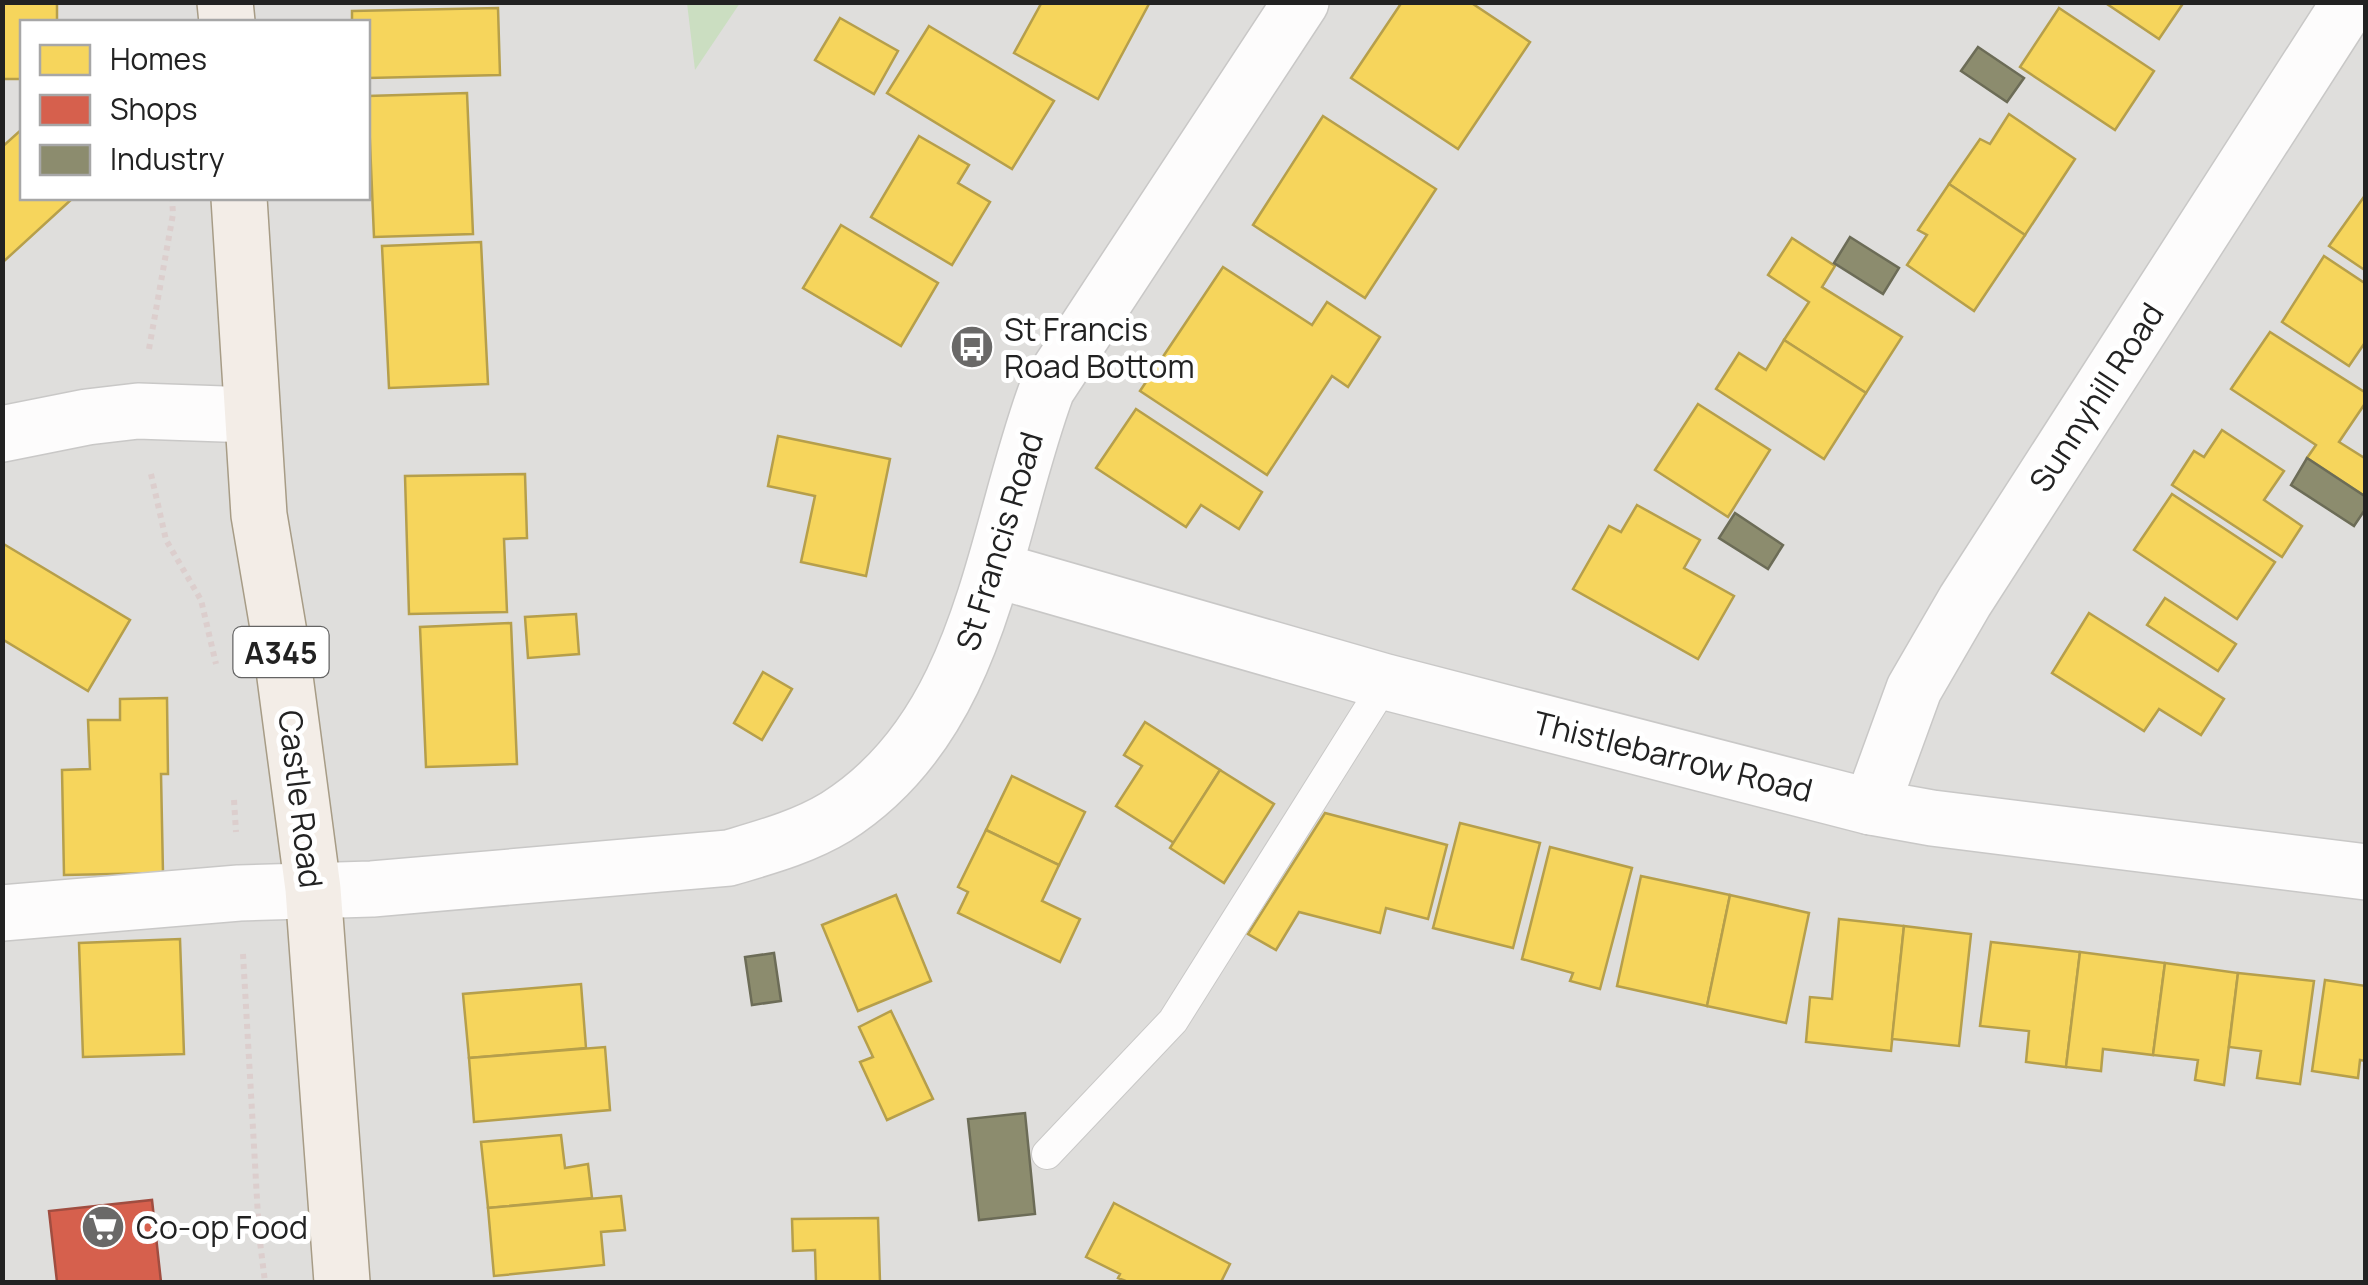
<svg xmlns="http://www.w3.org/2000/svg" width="2368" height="1285" font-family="Manrope,sans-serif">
<rect width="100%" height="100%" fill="#f0eeeb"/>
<path fill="#dfdedc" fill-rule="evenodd" d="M3,3h2362v1279h-2362zM22,22h346v176h-346z"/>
<polygon fill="#cbdec1" points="687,3 740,3 695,70"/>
<g fill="#f6d55c" stroke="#b69f4b" stroke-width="2.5">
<polygon points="2,2 57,2 57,22 22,22 22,79 2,79"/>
<polygon points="1042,2 1150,2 1098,99 1014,53"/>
<polygon points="1402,2 1470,2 1530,42 1458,149 1351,78"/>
<polygon points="2104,2 2184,2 2159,39"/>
<polygon points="498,8 500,75 368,78 368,22 352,22 352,11"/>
<polygon points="2059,8 2154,71 2115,130 2020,67"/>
<polygon points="840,18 898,51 874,94 815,60"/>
<polygon points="929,26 1054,101 1012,169 887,93"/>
<polygon points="467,93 473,234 374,237 368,96"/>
<polygon points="2009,114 2075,159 2025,235 1949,184 1980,139 1990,144"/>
<polygon points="1323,116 1436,189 1365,298 1253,225"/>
<polygon points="22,129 22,198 73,198 2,263 2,147"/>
<polygon points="919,136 969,165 958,183 990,202 952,265 871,217"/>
<polygon points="1949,184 2025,235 1974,311 1907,265 1927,235 1918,230"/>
<polygon points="2366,194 2366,271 2329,246"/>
<polygon points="841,225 938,283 901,346 803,288"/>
<polygon points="1792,238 1835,266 1822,287 1902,337 1866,393 1784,340 1809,302 1768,275"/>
<polygon points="481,242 488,384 389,388 382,246"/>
<polygon points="2324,256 2366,284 2366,341 2349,366 2282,322"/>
<polygon points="1223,267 1312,325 1327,302 1380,337 1348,387 1332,376 1267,475 1140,391"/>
<polygon points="2270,332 2366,393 2366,402 2339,442 2366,459 2366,497 2307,458 2316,445 2231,389"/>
<polygon points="1784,340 1866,393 1824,459 1716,389 1739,353 1766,370"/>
<polygon points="1698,404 1770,450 1728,517 1655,470"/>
<polygon points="1136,409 1262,492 1239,529 1201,505 1186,527 1096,468"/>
<polygon points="2222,430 2284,471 2264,500 2302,526 2282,557 2172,485 2194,451 2204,457"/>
<polygon points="778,436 890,459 866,576 801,562 815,496 768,486"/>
<polygon points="525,474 527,538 504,539 507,612 409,614 405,476"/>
<polygon points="2172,494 2275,562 2237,619 2134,550"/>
<polygon points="1637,505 1700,540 1684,568 1734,596 1698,659 1573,589 1609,526 1621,532"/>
<polygon points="2,543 130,620 88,691 2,639"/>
<polygon points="2165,598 2236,644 2218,671 2147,625"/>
<polygon points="2089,613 2224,699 2201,735 2159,709 2144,731 2052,673"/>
<polygon points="576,614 579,654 528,658 525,617"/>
<polygon points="511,623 517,764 426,767 420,627"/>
<polygon points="763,672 792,689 762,740 734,723"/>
<polygon points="167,698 168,774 161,774 163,873 64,875 62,770 90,769 88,720 120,720 120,699"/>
<polygon points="1145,722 1220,770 1174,843 1116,806 1142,766 1124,755"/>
<polygon points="1220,770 1274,804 1224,883 1170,848"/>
<polygon points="1012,776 1085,812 1059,865 986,830"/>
<polygon points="1325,813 1447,845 1428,919 1386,908 1380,933 1299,912 1276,950 1248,934"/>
<polygon points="1460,823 1540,843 1513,948 1433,928"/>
<polygon points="986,830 1059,865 1042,901 1080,919 1060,962 958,913 968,892 958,887"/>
<polygon points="1550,847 1632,868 1600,989 1570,981 1573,973 1522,959"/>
<polygon points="1641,876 1730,895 1707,1006 1617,986"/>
<polygon points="896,895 931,981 858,1011 822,925"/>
<polygon points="1730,895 1809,913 1786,1023 1707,1006"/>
<polygon points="1839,919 1904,926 1891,1051 1806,1042 1810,997 1832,999"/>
<polygon points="1904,926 1971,934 1959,1046 1892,1039"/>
<polygon points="180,939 184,1054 83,1057 79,943"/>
<polygon points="1991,942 2080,952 2066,1067 2026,1062 2029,1031 1980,1026"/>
<polygon points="2080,952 2165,963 2153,1055 2103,1049 2101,1071 2066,1067"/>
<polygon points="2165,963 2238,973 2224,1085 2195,1080 2198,1060 2153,1055"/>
<polygon points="2238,973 2314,981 2300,1084 2257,1078 2261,1051 2229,1047"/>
<polygon points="2325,980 2366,986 2366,1061 2360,1060 2358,1078 2312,1071"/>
<polygon points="581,984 586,1048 469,1058 463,994"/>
<polygon points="891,1011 933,1099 887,1120 860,1062 873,1057 859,1027"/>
<polygon points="605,1047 610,1110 474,1122 469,1058"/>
<polygon points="561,1135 565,1168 588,1164 592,1198 488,1208 481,1142"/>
<polygon points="621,1196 625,1230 601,1232 604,1265 494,1276 488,1208"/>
<polygon points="1114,1203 1230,1264 1221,1282 1128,1282 1118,1278 1120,1274 1086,1257"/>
<polygon points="878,1218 880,1282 816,1282 815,1250 793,1251 792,1219"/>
</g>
<polygon fill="#d6604d" stroke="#a04d40" stroke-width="2.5" points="152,1200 161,1282 57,1282 49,1211"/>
<g fill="#8c8c6e" stroke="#6c6c57" stroke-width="2.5">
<polygon points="1978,47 2024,78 2007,102 1961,71"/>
<polygon points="1850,237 1899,268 1883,294 1834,263"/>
<polygon points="2307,458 2366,497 2366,508 2354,526 2291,485"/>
<polygon points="1735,513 1783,545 1768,569 1719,538"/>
<polygon points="774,953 781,1001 752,1005 745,957"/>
<polygon points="1025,1113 1035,1214 979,1220 968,1119"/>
</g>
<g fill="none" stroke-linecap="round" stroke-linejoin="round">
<g stroke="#c9c8c7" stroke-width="32">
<polyline id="lane" points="1047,1154 1173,1021 1386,682"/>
</g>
<g stroke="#c9c8c7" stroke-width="58">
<g id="street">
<polyline points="2,434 87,417 138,411 252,415"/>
<polyline points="996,570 1386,682 1871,807 1932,818 2366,872"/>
<polyline points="1871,807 1914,689 1965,601 2350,2"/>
<path d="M2,913l237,-20 133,-4 357,-31c37,-11 74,-21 107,-41 147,-93 156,-280 211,-428l254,-387"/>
</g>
</g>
<g stroke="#a79c86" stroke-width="58">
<g id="primary">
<polyline points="225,2 227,22"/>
<polyline points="239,198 259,515 280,639 313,889 342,1282"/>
</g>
</g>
<g stroke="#dccecd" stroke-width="6" stroke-dasharray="5 5" stroke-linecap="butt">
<polyline points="149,349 173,214 172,198"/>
<polyline points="151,474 166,540 201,600 216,664"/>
<polyline points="234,800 236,832"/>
<polyline points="243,954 259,1234 265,1282"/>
</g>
<use href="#lane" stroke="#fdfcfc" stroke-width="30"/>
<use href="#street" stroke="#fdfcfc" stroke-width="55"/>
<use href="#primary" stroke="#f3ede7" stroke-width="55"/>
</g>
<defs>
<g id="bus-disc" transform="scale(2.25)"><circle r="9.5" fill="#6a6968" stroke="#fff"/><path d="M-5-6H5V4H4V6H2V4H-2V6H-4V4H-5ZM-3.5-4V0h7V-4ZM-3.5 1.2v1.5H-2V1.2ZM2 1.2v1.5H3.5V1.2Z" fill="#fff"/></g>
<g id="supermarket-disc" transform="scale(2.25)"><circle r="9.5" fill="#6a6968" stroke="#fff"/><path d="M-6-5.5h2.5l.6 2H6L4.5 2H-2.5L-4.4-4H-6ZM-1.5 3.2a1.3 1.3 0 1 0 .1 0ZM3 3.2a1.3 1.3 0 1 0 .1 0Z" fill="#fff"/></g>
</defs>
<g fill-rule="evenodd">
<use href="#bus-disc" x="972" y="347"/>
<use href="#supermarket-disc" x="103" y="1227"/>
</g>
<g text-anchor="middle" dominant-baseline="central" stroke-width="10" stroke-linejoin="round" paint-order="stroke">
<rect fill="#fff" stroke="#646464" stroke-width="2.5" x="233.5" y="627" width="95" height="50" rx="8"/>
<g font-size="30" font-weight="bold" fill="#222">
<text x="281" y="652">A345</text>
</g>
<g font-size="32" fill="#222" stroke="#fff" text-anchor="start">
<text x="1004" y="329">St Francis<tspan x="1004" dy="37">Road Bottom</tspan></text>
<text x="136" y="1227">Co-op Food</text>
</g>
<g font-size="32" fill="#222" stroke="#fff">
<text transform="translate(2096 397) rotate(-57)">Sunnyhill Road</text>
<text transform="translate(999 541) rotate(-73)">St Francis Road</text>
<text transform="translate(1673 756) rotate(14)">Thistlebarrow Road</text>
<text transform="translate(301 799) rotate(83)">Castle Road</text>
</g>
</g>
<rect width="2368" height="1285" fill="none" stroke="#222222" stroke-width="10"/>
<rect x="20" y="20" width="350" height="180" fill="#ffffff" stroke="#a7a7a7" stroke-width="2.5"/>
<rect x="40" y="45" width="50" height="30" fill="#f6d55c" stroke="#a7a7a7" stroke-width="2.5"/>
<text x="110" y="70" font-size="30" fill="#222222">Homes</text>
<rect x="40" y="95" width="50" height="30" fill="#d6604d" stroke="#a7a7a7" stroke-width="2.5"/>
<text x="110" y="120" font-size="30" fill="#222222">Shops</text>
<rect x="40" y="145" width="50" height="30" fill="#8c8c6e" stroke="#a7a7a7" stroke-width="2.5"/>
<text x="110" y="170" font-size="30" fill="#222222">Industry</text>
</svg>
